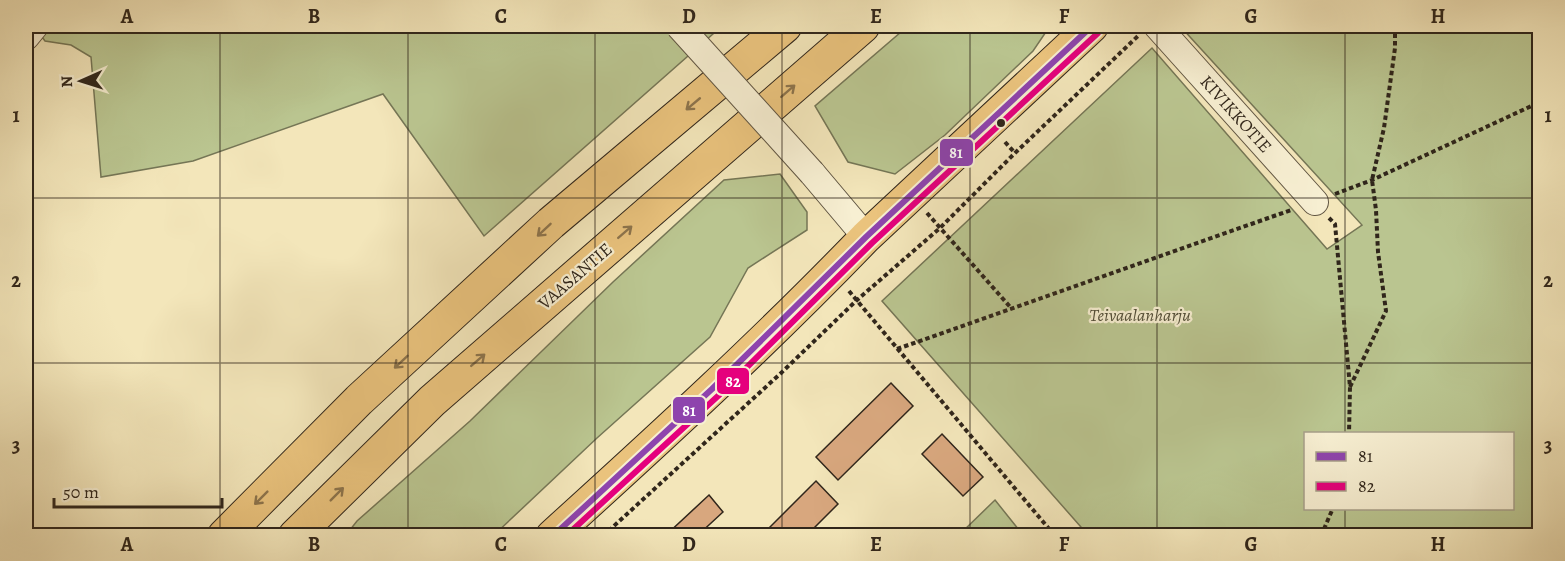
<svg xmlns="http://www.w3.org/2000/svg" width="1565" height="561" font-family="Alegreya,serif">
<rect width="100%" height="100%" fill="#f3e6ba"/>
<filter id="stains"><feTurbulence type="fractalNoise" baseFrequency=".00333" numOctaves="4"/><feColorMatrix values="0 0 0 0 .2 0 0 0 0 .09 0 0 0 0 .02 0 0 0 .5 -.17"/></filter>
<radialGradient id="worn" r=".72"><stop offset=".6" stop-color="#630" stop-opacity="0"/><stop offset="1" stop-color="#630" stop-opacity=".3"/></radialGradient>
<g fill="#bac590" stroke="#757656" stroke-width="1.5" fill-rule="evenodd">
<polygon points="34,26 722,26 484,236 383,94 193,161 101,177 91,57 71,45 45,41"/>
<polygon points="908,26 1050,26 1033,51 945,135 895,174 848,162 815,106"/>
<path d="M1180,26h359v509h-451l-206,-234 270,-253 175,201 35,-24zM1306,434h206v74h-206z"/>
<polygon points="780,174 807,212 807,230 748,268 710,337 597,438 494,535 346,535 357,521 470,421 613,282 724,180"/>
<polygon points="995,500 1023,535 959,535"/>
</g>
<g fill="#d8a77e" stroke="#30261b" stroke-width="1.5">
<polygon points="891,383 913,406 838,480 816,457"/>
<polygon points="942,434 983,477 963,496 922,454"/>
<polygon points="816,481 838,504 806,536 761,536"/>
<polygon points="709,495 723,512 697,536 665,536"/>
</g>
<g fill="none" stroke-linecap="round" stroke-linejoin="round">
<g stroke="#615643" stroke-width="28">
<g id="minor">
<polyline points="1157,26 1315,202"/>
<polyline points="26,37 35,26"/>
<polyline points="812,173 866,237"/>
</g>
</g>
<g stroke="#30261b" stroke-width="34">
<path id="major" d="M552,536c107,-97 214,-195 314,-299l226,-211"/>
</g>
<g stroke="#30261b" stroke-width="35">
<g id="highway">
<polyline points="224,536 359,400 551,223 785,26"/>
<polyline points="295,536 432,401 863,26"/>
</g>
</g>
<g stroke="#30261b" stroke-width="4" stroke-dasharray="4.5 3" stroke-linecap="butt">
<polyline points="1005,142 1015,153"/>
<polyline points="1335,194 1372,180 1540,102"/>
<polyline points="927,213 1012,309"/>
<polyline points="1329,218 1335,224 1350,387 1349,434"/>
<polyline points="849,291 1055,536"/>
<polyline points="897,349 1291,210"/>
<polyline points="1350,387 1386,311 1378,252 1376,210 1372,180 1384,128 1395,48 1395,26"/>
<polyline points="603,536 780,374 857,300 940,228 1015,153 1138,36"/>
<polyline points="1321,536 1333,508"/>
</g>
<use href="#minor" stroke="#f7efd2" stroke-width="26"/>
<use href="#major" stroke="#eac37d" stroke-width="32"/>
<use href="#highway" stroke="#eac37d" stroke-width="33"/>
<g stroke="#615643" stroke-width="28" stroke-linecap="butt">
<polyline id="minor-bridge" points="679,26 812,173"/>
</g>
<use href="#minor-bridge" stroke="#f7efd2" stroke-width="26"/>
<g stroke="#f7efd2" stroke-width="10">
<polyline id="bus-1" points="553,536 712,389 866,237 1092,26"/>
</g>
<g stroke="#f7efd2" stroke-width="10">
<polyline id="bus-2" points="566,536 718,396 872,243 1098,33"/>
</g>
<use href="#bus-1" stroke="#8e44ad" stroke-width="6"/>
<use href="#bus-2" stroke="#e5007d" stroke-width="6"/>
</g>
<defs><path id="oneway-shaft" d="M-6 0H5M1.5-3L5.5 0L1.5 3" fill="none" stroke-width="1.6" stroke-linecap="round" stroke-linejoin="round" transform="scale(1.5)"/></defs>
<g stroke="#8d744c">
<use href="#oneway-shaft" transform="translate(788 91) rotate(-41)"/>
<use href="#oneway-shaft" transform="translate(693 104) rotate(140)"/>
<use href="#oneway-shaft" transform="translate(544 230) rotate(137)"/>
<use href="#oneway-shaft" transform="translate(625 232) rotate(-41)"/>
<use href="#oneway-shaft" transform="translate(478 360) rotate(-41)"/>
<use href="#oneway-shaft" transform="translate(401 362) rotate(137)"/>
<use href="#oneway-shaft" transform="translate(337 494) rotate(-45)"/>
<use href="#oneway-shaft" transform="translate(261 498) rotate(135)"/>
</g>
<path fill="none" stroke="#30261b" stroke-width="1.5" stroke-opacity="0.55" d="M220,26v510M408,26v510M595,26v510M782,26v510M970,26v510M1157,26v510M1345,26v408M26,198h1514M26,363h1514M1345,508v28"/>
<circle fill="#30261b" stroke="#f7efd2" stroke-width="2" cx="1001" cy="123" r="5"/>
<g text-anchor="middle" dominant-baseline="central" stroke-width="4.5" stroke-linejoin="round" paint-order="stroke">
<g font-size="18" fill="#30261b" stroke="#f7efd2">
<text transform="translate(1236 114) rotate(48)">KIVIKKOTIE</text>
<text transform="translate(575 276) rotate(-41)">VAASANTIE</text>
</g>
<g font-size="18" font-style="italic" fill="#524e38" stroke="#f7efd2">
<text x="1140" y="315">Teivaalanharju</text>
</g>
</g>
<g stroke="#f7efd2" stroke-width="2">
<rect x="939" y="138" width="35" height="29" rx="6" fill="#8e44ad"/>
<rect x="716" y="367" width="34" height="28" rx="6" fill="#e5007d"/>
<rect x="672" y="396" width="34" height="28" rx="6" fill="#8e44ad"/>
</g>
<g font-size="16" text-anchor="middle" font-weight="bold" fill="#fff">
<text x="956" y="158">81</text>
<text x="733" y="387">82</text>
<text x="689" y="416">81</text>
</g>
<rect width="1565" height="561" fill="none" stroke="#f3e6ba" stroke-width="66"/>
<rect x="1304" y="432" width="210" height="78" fill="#f7efd2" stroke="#a79f89" stroke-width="1.5"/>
<rect x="1316" y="452" width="30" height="9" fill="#8e44ad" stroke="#a79f89" stroke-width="1.5"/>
<text x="1358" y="462" font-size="18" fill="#30261b">81</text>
<rect x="1316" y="482" width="30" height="9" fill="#e5007d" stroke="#a79f89" stroke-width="1.5"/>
<text x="1358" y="492" font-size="18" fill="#30261b">82</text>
<g transform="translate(81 81) rotate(267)" stroke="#f7efd2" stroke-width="4.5" paint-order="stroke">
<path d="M0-4.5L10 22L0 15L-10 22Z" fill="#30261b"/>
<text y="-9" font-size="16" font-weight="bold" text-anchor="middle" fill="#30261b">N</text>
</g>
<path d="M54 498v9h168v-9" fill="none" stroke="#30261b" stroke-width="3"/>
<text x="63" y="498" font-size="18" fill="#30261b" stroke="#f7efd2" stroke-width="4.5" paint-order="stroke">50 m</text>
<rect x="33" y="33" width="1499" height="495" fill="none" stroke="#30261b" stroke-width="2"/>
<g font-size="20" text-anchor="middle" font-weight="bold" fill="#30261b">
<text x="127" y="23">A</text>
<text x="314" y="23">B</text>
<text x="501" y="23">C</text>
<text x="689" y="23">D</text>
<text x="876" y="23">E</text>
<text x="1064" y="23">F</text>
<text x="1251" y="23">G</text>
<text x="1438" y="23">H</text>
<text x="16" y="122">1</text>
<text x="1548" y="122">1</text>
<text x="16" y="287">2</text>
<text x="1548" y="287">2</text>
<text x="16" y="452">3</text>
<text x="1548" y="452">3</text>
<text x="127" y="551">A</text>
<text x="314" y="551">B</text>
<text x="501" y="551">C</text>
<text x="689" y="551">D</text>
<text x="876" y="551">E</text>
<text x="1064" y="551">F</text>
<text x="1251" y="551">G</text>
<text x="1438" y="551">H</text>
</g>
<rect width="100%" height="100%" filter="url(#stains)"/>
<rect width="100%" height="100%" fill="url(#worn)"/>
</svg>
